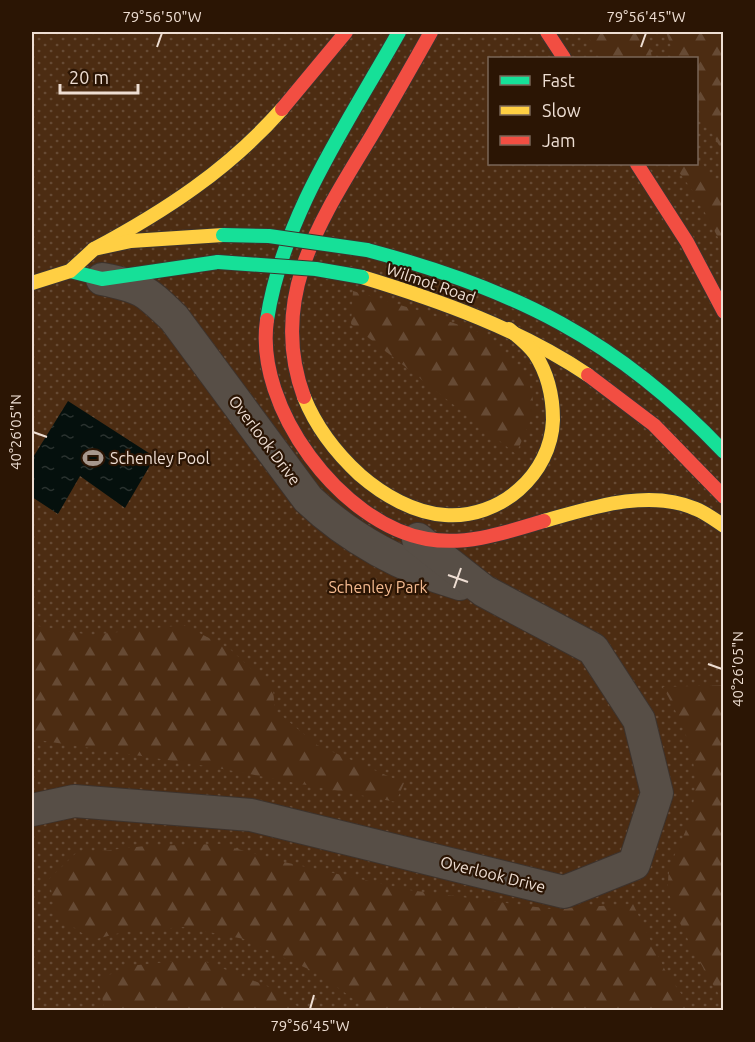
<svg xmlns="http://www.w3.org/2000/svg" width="755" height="1042" font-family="Ubuntu,sans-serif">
<defs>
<pattern id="grass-dots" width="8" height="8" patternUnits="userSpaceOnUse" patternTransform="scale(1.5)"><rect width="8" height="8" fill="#4c2c12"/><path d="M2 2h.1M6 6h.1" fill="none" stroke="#664a34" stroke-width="1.8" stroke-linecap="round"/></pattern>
<pattern id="forest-firs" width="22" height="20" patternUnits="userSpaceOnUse" patternTransform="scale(1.5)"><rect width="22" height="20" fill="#4c2c12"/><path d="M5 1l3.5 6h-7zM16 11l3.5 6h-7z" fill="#664a34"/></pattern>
<pattern id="water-ripples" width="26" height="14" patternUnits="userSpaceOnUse" patternTransform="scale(1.5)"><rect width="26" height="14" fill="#05100d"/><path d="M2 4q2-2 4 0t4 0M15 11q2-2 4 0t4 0" fill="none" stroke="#2a322f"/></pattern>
</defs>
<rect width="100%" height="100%" fill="#22160d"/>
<path fill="url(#grass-dots)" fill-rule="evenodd" d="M32,32h691v978h-691zM490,58h206v106h-206z"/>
<g fill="url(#forest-firs)">
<polygon points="585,32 647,32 652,58 602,58"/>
<polygon points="666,32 723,32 723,152 697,108 696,58 675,58"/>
<polygon points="697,156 723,193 723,247 695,194 673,164 696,164"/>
<polygon points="353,291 420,311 487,335 528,377 535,410 516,454 351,324"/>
<polygon points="32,622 38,626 90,635 184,625 230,649 273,689 275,710 317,745 404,783 396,802 212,767 32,739"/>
<path d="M723,685h1l-1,316c-15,-24 -53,-88 -55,-115 -1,-22 10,-36 18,-56 20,-54 4,-94 -23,-143z"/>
<polygon points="220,844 284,862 409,890 551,909 633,904 667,974 693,1010 368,1010 321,975 244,939 183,927 124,932 92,940 56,915 49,879 75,854 145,846"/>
<polygon points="199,959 267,986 303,1010 105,1010 98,980 128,966"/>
</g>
<polygon fill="url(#water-ripples)" points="68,401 155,457 125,508 80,476 58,514 32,497 32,459"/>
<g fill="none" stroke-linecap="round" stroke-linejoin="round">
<g stroke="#3d332d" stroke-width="34">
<g id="street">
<path d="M102,279c40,8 43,11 72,39l134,181c42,40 96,69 152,85"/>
<polyline points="32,810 74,801 251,815 564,892 634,864 657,793 639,720 593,649 484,591 418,539"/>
</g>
</g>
<g stroke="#3d332d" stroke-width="16">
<g id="fast">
<path d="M367,250c148,39 251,90 357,202"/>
<polyline points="70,271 102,279 218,262"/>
<path d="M267,320c16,-105 81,-197 132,-288"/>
</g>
</g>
<g stroke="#3d332d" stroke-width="16">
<g id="slow">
<path d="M94,249c71,-38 134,-79 188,-140"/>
<path d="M362,277c79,24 157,52 226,98"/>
<polyline points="32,283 70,271 94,249 131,241 223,235"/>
<path d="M304,397c12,30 32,56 56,78 23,20 54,38 85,40 55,4 106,-40 108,-95 0,-23 -5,-46 -18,-66 -7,-10 -17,-17 -26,-25"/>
<path d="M544,521c46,-13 105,-33 152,-12 10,4 19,11 28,17"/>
</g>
</g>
<g stroke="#3d332d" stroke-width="16">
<g id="jam">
<polyline points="547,32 564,58"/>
<polyline points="282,109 346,32"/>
<polyline points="637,164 687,242 724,312"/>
<path d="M267,320c-13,87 74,204 160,219 40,7 80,-7 117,-18"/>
<polyline points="588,375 654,425 724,497"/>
<path d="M304,397c-37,-100 18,-179 68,-262 20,-34 40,-69 59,-103"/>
</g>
</g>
<use href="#street" stroke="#574e46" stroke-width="32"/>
<use href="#fast" stroke="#16e098" stroke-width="14"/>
<use href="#slow" stroke="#ffcf43" stroke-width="14"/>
<use href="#jam" stroke="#f24e42" stroke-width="14"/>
<g stroke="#3d332d" stroke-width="16" stroke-linecap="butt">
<g id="fast-bridge">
<polyline points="223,235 269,236 367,250"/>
<polyline points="218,262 316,269 362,277"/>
</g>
</g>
<use href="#fast-bridge" stroke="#16e098" stroke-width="14"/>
</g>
<path fill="none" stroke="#eeded3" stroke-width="2" d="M157,47l5,-14M641,47l5,-14M33,432l14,5M448,575l20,7M454,588l7,-20M708,664l14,5M310,1009l4,-14"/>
<defs>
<g id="stadium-bare" transform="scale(1.62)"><path d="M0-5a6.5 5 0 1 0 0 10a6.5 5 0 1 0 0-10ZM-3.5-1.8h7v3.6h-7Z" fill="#a7988e" stroke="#2b1504" stroke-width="2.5" paint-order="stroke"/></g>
</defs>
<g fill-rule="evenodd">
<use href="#stadium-bare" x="93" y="458"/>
</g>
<g text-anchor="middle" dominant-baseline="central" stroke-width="4.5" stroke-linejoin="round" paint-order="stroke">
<g font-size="16" fill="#eeded3" stroke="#2b1504">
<text transform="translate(431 283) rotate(19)">Wilmot Road</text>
<text transform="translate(265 440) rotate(53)">Overlook Drive</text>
<text transform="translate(493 874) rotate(14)">Overlook Drive</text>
</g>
<g font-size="16" fill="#eeded3" stroke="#2b1504" text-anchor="start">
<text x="110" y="458">Schenley Pool</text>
</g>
<g font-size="16" fill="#f4ba90" stroke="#2b1504">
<text x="378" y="587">Schenley Park</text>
</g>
</g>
<rect width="755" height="1042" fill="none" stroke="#2b1504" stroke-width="66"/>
<rect x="488" y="57" width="210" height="108" fill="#2b1504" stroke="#796557" stroke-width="1.5"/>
<rect x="500" y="76" width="30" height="9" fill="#16e098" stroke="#796557" stroke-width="1.5"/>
<text x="542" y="87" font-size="18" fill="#eeded3">Fast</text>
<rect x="500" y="106" width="30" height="9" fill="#ffcf43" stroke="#796557" stroke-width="1.5"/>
<text x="542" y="117" font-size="18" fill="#eeded3">Slow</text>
<rect x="500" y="136" width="30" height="9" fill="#f24e42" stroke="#796557" stroke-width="1.5"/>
<text x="542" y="147" font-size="18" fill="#eeded3">Jam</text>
<path d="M60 84v9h78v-9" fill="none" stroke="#eeded3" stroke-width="3"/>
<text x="69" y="84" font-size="18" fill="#eeded3" stroke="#2b1504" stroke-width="4.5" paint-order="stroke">20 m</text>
<rect x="33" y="33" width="689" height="976" fill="none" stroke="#eeded3" stroke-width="2"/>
<g font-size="15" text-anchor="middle" fill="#eeded3">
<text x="162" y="22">79°56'50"W</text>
<text x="646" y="22">79°56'45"W</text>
<text transform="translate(16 432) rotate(-90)" y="5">40°26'05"N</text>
<text transform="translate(738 669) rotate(-90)" y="5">40°26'05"N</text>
<text x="310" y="1031">79°56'45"W</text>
</g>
</svg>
